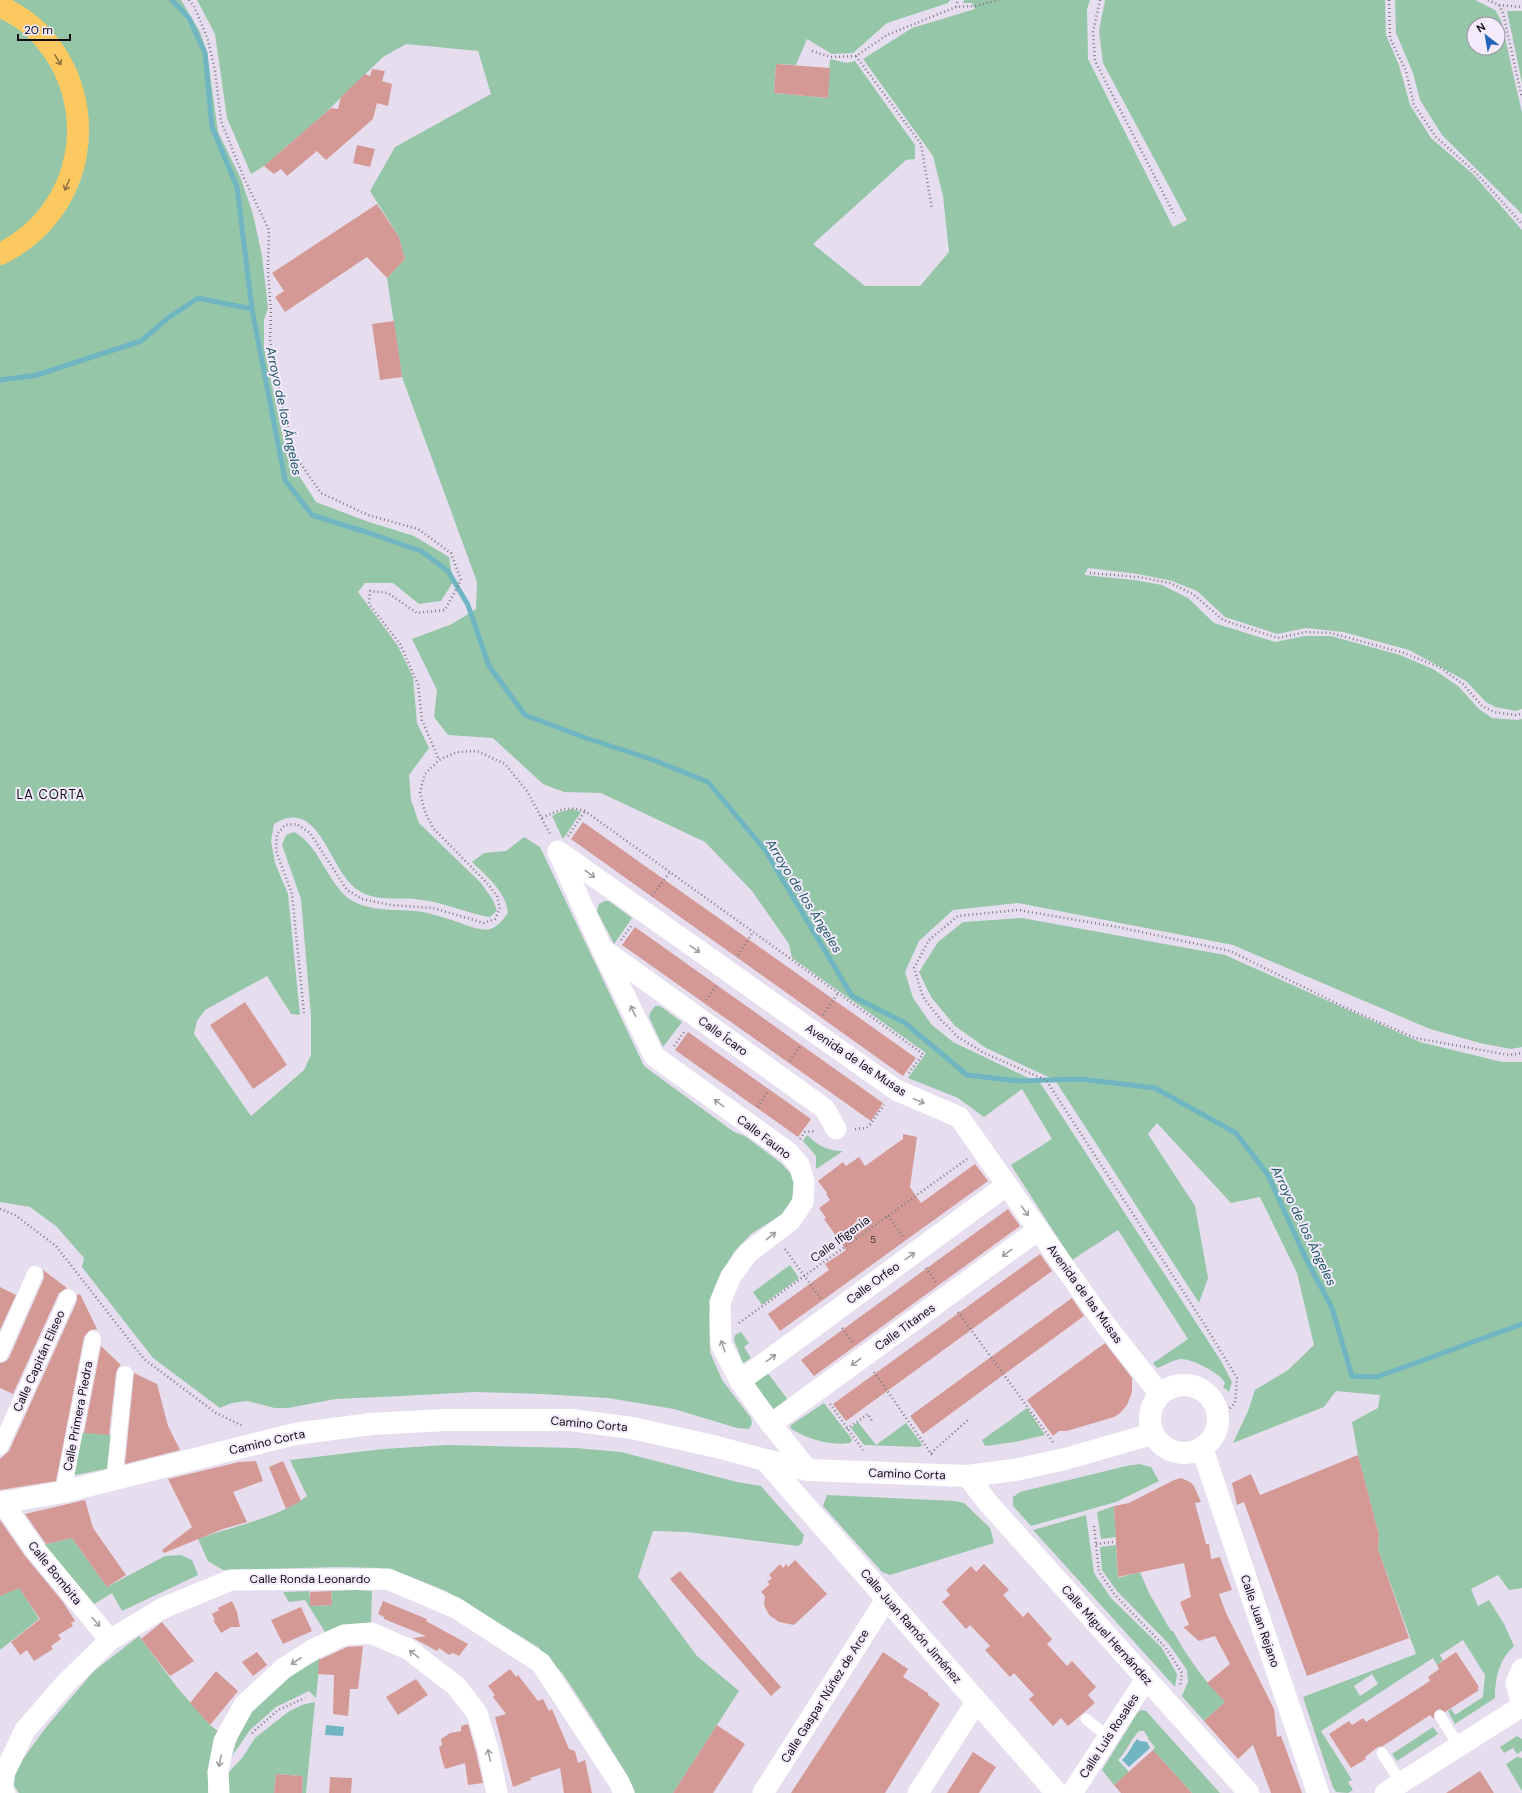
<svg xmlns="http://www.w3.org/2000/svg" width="1522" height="1793" font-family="'DM Sans',sans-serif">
<rect width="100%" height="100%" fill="#e6deef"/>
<g fill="#95c6a8" fill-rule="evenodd">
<path d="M0,0h181l19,32 7,20 11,80 23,47 12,35 9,42 6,52 -4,12v27l21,100 13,27 18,28 50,19 48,15 35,21 4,25 -12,19 -22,3 -26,-21h-28l-7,9 40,54 15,31 4,46 12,25 -20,27 2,25 8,23 62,60 12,17 4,11 -7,6c-25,-4 -49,-16 -75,-18 -18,-2 -40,3 -57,-9 -30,-20 -38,-95 -84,-66l-3,17 4,22 13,31 12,121 -9,-1 -24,-38 -62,34 -8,11 -3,13 57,82 53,-46 7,-15v-38l-10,-118 -19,-54 4,-10 8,-3c25,13 32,48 54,66 20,14 45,11 68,13 12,1 24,6 36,9 9,3 29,12 38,9 8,-2 13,-10 18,-16 -2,-22 -22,-37 -36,-51l12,-9 22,-2 18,-14 16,10 104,219 90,66 11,4 36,27 10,11 4,12 -4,16 -7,11 -33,21 -17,18 -17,29 -8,34 1,37 12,28 29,38 1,6 -3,5 -12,-1 -63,-19 -66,-11 -66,-4 -67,-2 -74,4 -65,3 -48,9h-13l-28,-7 -15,2 -12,5 -67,-50 -71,-91 2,-9 -28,-32 -26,-19 -30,-5z"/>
<path d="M197,0h753l-2,3 -61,20 -34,30 -21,1 -25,-15 -11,26 -20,-1 -2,29 53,5 3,-39 17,4 8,-2 60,84v14l-9,1 -93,84 52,42h55l29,-34 -6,-56 -10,-40 -70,-97 49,-31 63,-19 -3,-6h-9l1,-3h126l-3,9 1,50 85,168 14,-7 -84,-157 -4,-32 6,-31h280l1,35 13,30 11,40 21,33 42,36 49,56v479l-6,2 -21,-4 -9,-5 -20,-21 -57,-31 -66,-18 -37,-4 -29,6 -52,-17 -28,-26 -25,-10 -34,-7 -50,-6 -4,7 51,5 27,5 26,13 26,25 61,19 29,-6h27l69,19 33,14 25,17 21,23 13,9 25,2 5,-1v328l-11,2 -31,-6 -50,-14 -197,-84 -215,-42 -65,7 -34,31 -14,31 8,26 18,26 22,18 88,42 180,277 11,21 -3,10 -6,-5 2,-4c-3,-9 -33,-24 -43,-24 -8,0 -18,7 -25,9l-4,-5 35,-24 -70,-109 -46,30 -61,-95 41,-26 -30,-50 -38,28 -26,-19 -50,-20 18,-25 -134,-95 -3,-14 -37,-53 -47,-49 -104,-49 -37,-1 -21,-8 -50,-46 -45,-3 -14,-18 3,-27 -25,-51 40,-15 24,-15 1,-27 -75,-205 -15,-99 18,-19 -6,-22 -29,-46 25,-44 96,-53 -13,-43 -72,-7 -23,13 -61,59 -58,50 -13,8 -24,-56 -12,-84z"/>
<path d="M1395,0h80l20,10 6,10 21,93v101l-80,-79 -22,-35 -7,-27 -17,-40zM1474,24h24v24h-24z"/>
<polygon points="1507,11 1522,11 1522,83"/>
<polygon points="572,809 581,812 563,839 552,816 557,813"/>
<polygon points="605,901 609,901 632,918 614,944 597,911 599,904"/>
<path d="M1022,918l203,37 195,87 82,20h20v526l-13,2 -11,-15 -27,14 7,17 11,-6 15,24 10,22c-15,14 -19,32 -19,52l-40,26 -7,-13 3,-2 4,6 28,-18 2,-22 -22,-35 -23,15 3,5 -6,5 -4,-7 -112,73 31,49 -4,2 5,8 -5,3 -12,-1 -3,-5 -30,-90 113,-43 -38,-105 1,-14 -21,-80 -6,-33 26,-14 2,-13 -44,-4 -12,16 -91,36 15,-32 7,-21 33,-20 26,-25 -17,-72 -37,-76 -29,6 -74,-80 -9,11 47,72 13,72 -9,25 -144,-223 -69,-32 -31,-22 -24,-29 -12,-25 19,-30 25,-20zM1372,1674l6,10 -18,12 -6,-10z"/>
<polygon points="655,1006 660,1006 682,1022 663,1047 649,1017 650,1013"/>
<path d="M807,1135c12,11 20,16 36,16l-27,18v-13l-13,-15z"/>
<polygon points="790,1265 799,1278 762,1305 753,1292"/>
<polygon points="741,1332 749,1343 744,1347 751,1358 743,1363 734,1340 735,1335"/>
<polygon points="767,1372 788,1400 790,1404 772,1410 754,1388 754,1379"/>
<path d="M824,1403l27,35 1,2 -2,3c-19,3 -44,-4 -60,-15l1,-3z"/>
<polygon points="1027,1408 1045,1435 1015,1442 985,1446 982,1440"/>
<polygon points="858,1422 876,1445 906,1423 921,1443 922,1446 919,1447 864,1445 851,1428"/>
<polygon points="79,1432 113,1435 111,1468 70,1476"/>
<path d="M447,1445l129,3 45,4 116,30 24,4 43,49 -2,8 -4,3 -111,-14 -34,-1 -15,46 59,79 42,35 -66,102h-38l-10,-21 -33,-54 -29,-44 -25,-27 -92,-56 -40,-16 -27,-7 -40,-1 -116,3 -15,-9 -10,-22c34,-13 79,-20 109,-43l-17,-36 93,-11z"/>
<polygon points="1139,1464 1151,1467 1159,1481 1116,1502 1031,1526 1013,1506 1013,1497 1020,1492 1126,1466"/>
<polygon points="827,1495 955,1501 964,1503 990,1528 994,1543 890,1575 882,1572 823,1506"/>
<polygon points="1114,1506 1116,1537 1101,1539 1097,1512"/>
<polygon points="1086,1515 1094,1573 1111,1598 1162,1648 1177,1674 1175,1687 1033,1530"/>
<polygon points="72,1538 107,1587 165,1556 181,1555 192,1560 198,1575 122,1611 112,1593 94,1604 42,1545"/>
<path d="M1116,1545l2,33 22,-6 9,21 22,38h2c14,26 31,49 52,71l-21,19 -22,-25 6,-14 -1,-12 -19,-27 -51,-52 -15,-21 -2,-23z"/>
<polygon points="19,1587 39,1619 0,1650 0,1596"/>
<path d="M355,1590l17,1 -1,33c-17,-1 -31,1 -46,8l-20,-32 -16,2 -6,-10 26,-1 2,15 21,-1 -1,-14z"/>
<polygon points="139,1636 176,1686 210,1725 219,1732 208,1775 208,1793 19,1793 14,1786 15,1774 23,1759 47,1726 94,1671"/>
<path d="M320,1658l-4,40 -7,-7 -33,16 -26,23 -18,26c4,-11 6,-25 13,-35 18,-27 47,-47 75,-63z"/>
<polygon points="315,1702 306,1793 302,1793 303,1776 276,1774 274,1793 227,1793 228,1773 243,1757 255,1738 288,1712 302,1705"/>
<path d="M1141,1710l5,1 74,82h-28l-39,-43 2,-3 -7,-8v-2l-4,-6h-5c-8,8 -12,20 -21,29l11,12 -15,13 -12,-15 36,-58z"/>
<polygon points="1433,1727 1438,1734 1397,1761 1392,1754"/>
<polygon points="1517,1736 1522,1739 1522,1751 1517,1754 1513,1748 1504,1753 1500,1747"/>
<polygon points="1517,1757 1522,1758 1522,1791 1506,1764"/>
</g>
<g fill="#6fb5c2">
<polygon points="326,1725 344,1727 343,1736 325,1735"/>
<path d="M1137,1739l3,2 7,1 3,6 -21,19 -7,-7c7,-6 9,-14 15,-21z"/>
</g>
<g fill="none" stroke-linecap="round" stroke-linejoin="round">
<g stroke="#6fb5c2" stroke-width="5">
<polyline points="172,0 189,18 205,53 212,127 237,187 252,309 285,480 312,515 369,533 421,551 448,571 468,605 489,666 525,715 583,737 656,761 708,782 765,850 852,996 905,1023 967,1075 1019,1081 1081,1079 1155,1088 1236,1133 1268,1175 1306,1259 1332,1308 1352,1376 1377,1377 1522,1324"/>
<polyline points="0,380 37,375 141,341 168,318 198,298 252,309"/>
</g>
</g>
<g fill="#d49994">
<polygon points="776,64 830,68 828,98 774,93"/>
<polygon points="372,69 385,71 382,81 392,84 388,106 377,103 373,119 326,160 317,151 287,176 281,169 274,174 264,166 331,108 338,109 341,97 365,74 370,76"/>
<polygon points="357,145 375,149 370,167 353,163"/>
<polygon points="377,204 399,237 405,259 387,278 367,257 285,312 275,297 284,291 272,273"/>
<polygon points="394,321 402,377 380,380 372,324"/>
<polygon points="583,822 916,1058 903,1076 571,839"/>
<polygon points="635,927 883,1103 871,1121 622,945"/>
<polygon points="245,1002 287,1065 253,1089 210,1025"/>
<polygon points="688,1032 811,1119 798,1137 675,1050"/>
<polygon points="903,1134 917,1137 910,1187 921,1203 975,1164 988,1181 780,1331 768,1314 829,1270 825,1264 846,1250 824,1219 826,1218 819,1208 830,1200 826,1194 827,1193 818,1181 843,1162 846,1166 859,1157 865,1166 903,1139"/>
<polygon points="1008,1209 1020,1226 814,1376 801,1360"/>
<polygon points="1040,1254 1052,1271 846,1421 833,1404"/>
<polygon points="43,1270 67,1288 59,1293 13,1394 0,1388 0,1363 5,1362 9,1358 44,1278"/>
<polygon points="0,1287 16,1295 0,1330"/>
<polygon points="80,1294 97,1329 90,1330 84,1337 56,1481 0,1490 0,1459 9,1451 77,1301 77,1295"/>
<polygon points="1072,1298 1084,1316 923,1434 910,1416"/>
<polygon points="1105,1343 1132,1378 1132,1392 1127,1405 1120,1413 1114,1417 1067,1431 1059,1431 1053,1436 1027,1400"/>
<polygon points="101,1346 121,1365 118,1368 116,1373 109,1435 84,1433"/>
<polygon points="134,1373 157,1384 168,1426 180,1450 125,1464"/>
<polygon points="1358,1455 1379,1535 1378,1549 1409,1638 1307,1676 1244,1502 1237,1505 1232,1483 1251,1474 1260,1495"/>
<polygon points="256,1461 263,1481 233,1492 247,1522 223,1529 164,1553 162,1550 192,1527 168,1479 239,1462"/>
<polygon points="283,1461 301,1501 286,1509 269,1467"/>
<polygon points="1181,1478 1190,1482 1194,1486 1201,1502 1195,1503 1206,1544 1209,1544 1211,1559 1220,1557 1232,1590 1219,1594 1226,1613 1274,1709 1277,1737 1281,1736 1302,1793 1271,1793 1253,1745 1238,1759 1204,1721 1225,1702 1207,1683 1230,1664 1215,1636 1199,1641 1183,1627 1189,1625 1180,1602 1191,1597 1184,1563 1118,1577 1114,1506 1129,1503 1174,1480"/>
<polygon points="85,1500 93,1528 126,1575 107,1587 72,1538 46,1544 25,1514"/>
<polygon points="0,1520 25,1556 63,1602 75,1621 71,1623 73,1626 58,1635 61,1639 51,1646 53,1649 34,1661 27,1650 20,1655 11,1642 40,1619 19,1588 0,1596"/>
<polygon points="795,1560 827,1594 794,1625 779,1622 769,1615 764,1605 765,1596 761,1592 770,1584 767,1582 772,1578 769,1575 780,1564 783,1568 786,1564 788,1567"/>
<polygon points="984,1564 1009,1590 1003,1595 1023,1617 1028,1612 1052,1639 1047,1644 1067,1666 1072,1661 1096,1687 1088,1695 1095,1703 1068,1726 1061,1718 1053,1726 1029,1699 1034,1695 1014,1673 1010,1677 985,1650 990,1646 970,1625 966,1629 942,1602 950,1595 946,1590 971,1566 976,1572"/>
<polygon points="680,1571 781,1687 771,1696 670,1579"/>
<polygon points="331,1591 332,1605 310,1606 310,1592"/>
<polygon points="232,1601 237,1612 240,1627 231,1627 221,1633 213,1620 215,1620 212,1614 219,1610 218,1608"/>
<polygon points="383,1601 427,1619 426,1621 468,1644 459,1656 453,1653 449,1655 439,1648 437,1651 413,1638 426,1636 384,1619 384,1617 378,1614"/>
<polygon points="301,1607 312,1631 283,1644 271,1620"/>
<polygon points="162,1622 194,1661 170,1676 141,1639"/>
<polygon points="363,1646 358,1689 350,1689 348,1716 333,1714 334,1675 318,1674 319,1660 347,1647"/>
<polygon points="257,1652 267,1665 253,1676 242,1662"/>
<polygon points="883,1652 908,1669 903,1677 928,1693 928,1695 940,1704 885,1793 791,1793"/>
<polygon points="1456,1652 1479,1687 1477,1688 1479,1690 1445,1712 1440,1709 1437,1710 1434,1713 1434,1719 1430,1715 1383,1746 1378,1747 1365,1757 1366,1759 1351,1768 1329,1734 1349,1721 1352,1725 1363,1718 1366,1722 1402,1699 1430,1681 1428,1677 1439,1669 1437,1665"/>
<polygon points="510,1669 516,1677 518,1675 538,1701 543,1699 549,1711 552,1709 569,1749 575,1751 578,1763 585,1760 592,1793 564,1793 560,1768 530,1778 531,1780 513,1787 495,1717 506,1714 493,1697 495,1695 488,1686"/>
<polygon points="216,1671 238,1691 210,1725 190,1703"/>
<polygon points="416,1679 428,1695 398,1715 386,1697"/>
<polygon points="468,1724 476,1752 483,1783 468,1785 465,1763 445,1769 442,1760 439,1747 442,1745 441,1739 450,1733 461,1731 461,1726"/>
<polygon points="717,1725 745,1744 713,1793 673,1793"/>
<polygon points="1153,1750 1192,1793 1121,1793 1114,1785"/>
<polygon points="973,1752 996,1767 979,1793 947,1793"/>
<polygon points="1480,1771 1494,1793 1446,1793"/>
<polygon points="276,1774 303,1776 302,1793 274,1793"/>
<polygon points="330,1777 352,1778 351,1793 329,1793"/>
</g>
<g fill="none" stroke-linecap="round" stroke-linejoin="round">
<g stroke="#817c87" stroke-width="2.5" stroke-dasharray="1 3" stroke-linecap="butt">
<polyline points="189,0 194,6 207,37 215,70 221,121 244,178 269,230 268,271 271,312 270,340 282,405 298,460 321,493 368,515 418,529 451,553 461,580 445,610 417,613 388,593 370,591 369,604 400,644 418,684 422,720 439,760"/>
<polyline points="1100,0 1093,32 1095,61 1175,216"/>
<polyline points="1389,0 1390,38 1406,71 1414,105 1436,137 1476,173 1522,224"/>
<polyline points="1488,0 1499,5 1522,7"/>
<polyline points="1499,5 1503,13 1522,98"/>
<polyline points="956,7 958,0"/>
<polyline points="812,51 831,57 856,56 887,35 956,7 975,6 999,0"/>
<polyline points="856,56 921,144 932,209"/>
<polyline points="1090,573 1138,577 1170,583 1193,594 1223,620 1278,638 1306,632 1331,633 1404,653 1439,667 1463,684 1482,706 1494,712 1516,715 1522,714"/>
<path d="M542,818c16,-8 26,-12 43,-7l338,243 -15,20"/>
<polyline points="568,836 585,811"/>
<polyline points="652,896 670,872"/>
<polyline points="621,940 631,926"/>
<polyline points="738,955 753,932"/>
<polyline points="706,1000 717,985"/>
<polyline points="304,1013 292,894 276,851 277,834 285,825 297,824 310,833 347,890 362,899 391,905 433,908 484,923 495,919 500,909 497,896 488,884 433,828 425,812 420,792 425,774 439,760 457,752 477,751 505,764 527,791 550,834"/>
<polyline points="823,1015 838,993"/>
<polyline points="674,1046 685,1031"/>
<polyline points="790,1061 801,1045"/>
<polyline points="758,1107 768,1091"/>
<polyline points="855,1129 866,1128 869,1126 884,1105"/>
<polyline points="800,1139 805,1132 816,1131"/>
<polyline points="0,1209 15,1215 56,1246 144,1359 216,1413 243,1426"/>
<polyline points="888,1216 904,1238"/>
<polyline points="785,1249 821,1299"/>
<polyline points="926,1268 936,1282"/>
<polyline points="958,1312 1053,1442"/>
<polyline points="739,1323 967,1159"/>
<polyline points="842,1328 852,1342"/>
<polyline points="874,1372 932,1455"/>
<polyline points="830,1404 863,1450"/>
<polyline points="1219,1420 1235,1403 1237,1378 1203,1322 1046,1080 984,1053 958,1037 940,1019 923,997 914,968 929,940 958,916 1018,910 1118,927 1230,951 1344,1007 1415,1038 1509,1055 1522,1053"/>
<polyline points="847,1429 868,1414 872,1421"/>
<polyline points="931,1453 969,1419"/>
<polyline points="1094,1526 1099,1572 1115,1595 1165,1647 1182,1673 1180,1687"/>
<polyline points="1096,1544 1113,1542"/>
<polyline points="252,1733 278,1710 305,1698"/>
</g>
<g stroke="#fff" stroke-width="11">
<polyline points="1440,1716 1459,1746"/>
<polyline points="1086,1719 1108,1737"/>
<polyline points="1382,1753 1401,1783"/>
</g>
<g stroke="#fff" stroke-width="16">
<polyline points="0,1354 35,1274"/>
<polyline points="0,1447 68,1297"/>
<polyline points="114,1480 125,1374"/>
<polyline points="63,1492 93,1339"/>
</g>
<g stroke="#fff" stroke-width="21">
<polyline points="558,851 896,1090 959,1117 1104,1323 1159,1393"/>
<polyline points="558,852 602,949 654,1056 788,1152 799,1165 804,1181 803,1202 790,1221 748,1253 731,1276 720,1302 721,1344 740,1381 771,1424 808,1470"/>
<polyline points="604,950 825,1109 836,1129"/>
<polyline points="740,1381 1007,1185"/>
<polyline points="771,1424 1038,1230"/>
<polyline points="967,1476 989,1504 1249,1793"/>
<polyline points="3,1503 34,1548 110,1640"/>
<polyline points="1522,1669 1516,1683 1522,1704"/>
<polyline points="5,1793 2,1786 5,1772 25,1730 66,1683 110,1640 163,1608 231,1580 388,1579 456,1608 541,1663 619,1782 624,1793"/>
<polyline points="219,1793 218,1772 224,1741 244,1705 284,1668 316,1648 344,1635 371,1633 408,1649 456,1686 477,1713 488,1749 497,1793"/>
<polyline points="763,1793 887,1598"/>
<polyline points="918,1793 977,1701"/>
<polyline points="1072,1793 1146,1679"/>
<polyline points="1385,1793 1522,1706"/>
</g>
<g stroke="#fff" stroke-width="22">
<circle cx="1184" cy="1419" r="34"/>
<polyline points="1202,1448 1318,1793"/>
<polyline points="765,1460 1057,1793"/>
<polyline points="0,1503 63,1492 295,1434 371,1424 445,1420 570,1420 632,1428 717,1447 765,1460 808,1470 967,1476 1015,1470 1065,1459 1152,1434"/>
</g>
<path stroke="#fcc961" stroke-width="22" d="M0,6c14,7 29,16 40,28 64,69 45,179 -40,220"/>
</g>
<defs><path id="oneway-shaft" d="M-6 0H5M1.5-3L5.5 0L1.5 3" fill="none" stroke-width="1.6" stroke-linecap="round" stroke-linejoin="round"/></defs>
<g stroke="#92753e">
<use href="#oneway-shaft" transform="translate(58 60) rotate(59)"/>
<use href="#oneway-shaft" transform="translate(67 185) rotate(113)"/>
</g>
<g stroke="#9f9fa1">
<use href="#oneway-shaft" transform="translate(590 874) rotate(36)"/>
<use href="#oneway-shaft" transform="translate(695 949) rotate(35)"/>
<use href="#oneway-shaft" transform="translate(633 1011) rotate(-116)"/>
<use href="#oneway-shaft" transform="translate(919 1101) rotate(23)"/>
<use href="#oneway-shaft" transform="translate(719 1103) rotate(-144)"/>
<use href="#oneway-shaft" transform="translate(1025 1211) rotate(55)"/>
<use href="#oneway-shaft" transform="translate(771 1236) rotate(-38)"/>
<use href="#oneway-shaft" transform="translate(1007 1253) rotate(144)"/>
<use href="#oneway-shaft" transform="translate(910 1256) rotate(-36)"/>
<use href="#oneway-shaft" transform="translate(723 1346) rotate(-109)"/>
<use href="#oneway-shaft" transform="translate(771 1358) rotate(-36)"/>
<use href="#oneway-shaft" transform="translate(856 1362) rotate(144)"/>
<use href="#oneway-shaft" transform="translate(96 1622) rotate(50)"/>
<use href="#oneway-shaft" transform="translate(414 1654) rotate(-142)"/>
<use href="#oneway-shaft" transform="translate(296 1661) rotate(147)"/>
<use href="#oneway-shaft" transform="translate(489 1755) rotate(-102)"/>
<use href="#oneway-shaft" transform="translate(220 1761) rotate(101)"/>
</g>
<g text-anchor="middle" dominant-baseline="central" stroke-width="4" stroke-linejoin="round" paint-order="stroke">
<g font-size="10" fill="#413133">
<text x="873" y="1239">5</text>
</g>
<g font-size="12" fill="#100e13" stroke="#f3ebfc">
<text transform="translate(723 1036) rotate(36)">Calle Ícaro</text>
<text transform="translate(856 1060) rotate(34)">Avenida de las Musas</text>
<text transform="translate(764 1137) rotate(37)">Calle Fauno</text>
<text transform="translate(840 1239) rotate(-36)">Calle Ifigenia</text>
<text transform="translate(873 1283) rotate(-36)">Calle Orfeo</text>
<text transform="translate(1085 1294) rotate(54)">Avenida de las Musas</text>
<text transform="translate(905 1327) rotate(-36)">Calle Titanes</text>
<text transform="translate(39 1361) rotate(-66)">Calle Capitán Eliseo</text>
<text transform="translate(78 1416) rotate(-79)">Calle Primera Piedra</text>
<text transform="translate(589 1424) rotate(5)">Camino Corta</text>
<text transform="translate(267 1442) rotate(-13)">Camino Corta</text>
<text transform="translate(907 1474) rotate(2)">Camino Corta</text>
<text transform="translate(55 1573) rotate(51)">Calle Bombita</text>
<text x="310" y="1579">Calle Ronda Leonardo</text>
<text transform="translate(1260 1621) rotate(71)">Calle Juan Rejano</text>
<text transform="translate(911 1626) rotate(49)">Calle Juan Ramón Jiménez</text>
<text transform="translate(1107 1635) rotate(48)">Calle Miguel Hernández</text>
<text transform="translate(825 1696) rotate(-58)">Calle Gaspar Núñez de Arce</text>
<text transform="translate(1109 1736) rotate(-57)">Calle Luis Rosales</text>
</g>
<g font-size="13" font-style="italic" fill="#1a5660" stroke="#f3ebfc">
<text transform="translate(284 411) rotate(78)">Arroyo de los Ángeles</text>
<text transform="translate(804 896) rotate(58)">Arroyo de los Ángeles</text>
<text transform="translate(1304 1226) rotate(64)">Arroyo de los Ángeles</text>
</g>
<g font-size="13" letter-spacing="1" fill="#100e13" stroke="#f3ebfc">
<text x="51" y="794">LA CORTA</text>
</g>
</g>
<g transform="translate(1486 36) rotate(329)"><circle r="19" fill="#f3ebfc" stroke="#98939f"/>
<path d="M0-3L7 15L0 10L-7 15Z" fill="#2264b5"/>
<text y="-6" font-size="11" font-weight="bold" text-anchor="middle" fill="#100e13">N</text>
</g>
<path d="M18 34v6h52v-6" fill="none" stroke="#100e13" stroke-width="2"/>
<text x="24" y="34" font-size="12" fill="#100e13" stroke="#f3ebfc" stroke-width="3" paint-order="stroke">20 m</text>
</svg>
